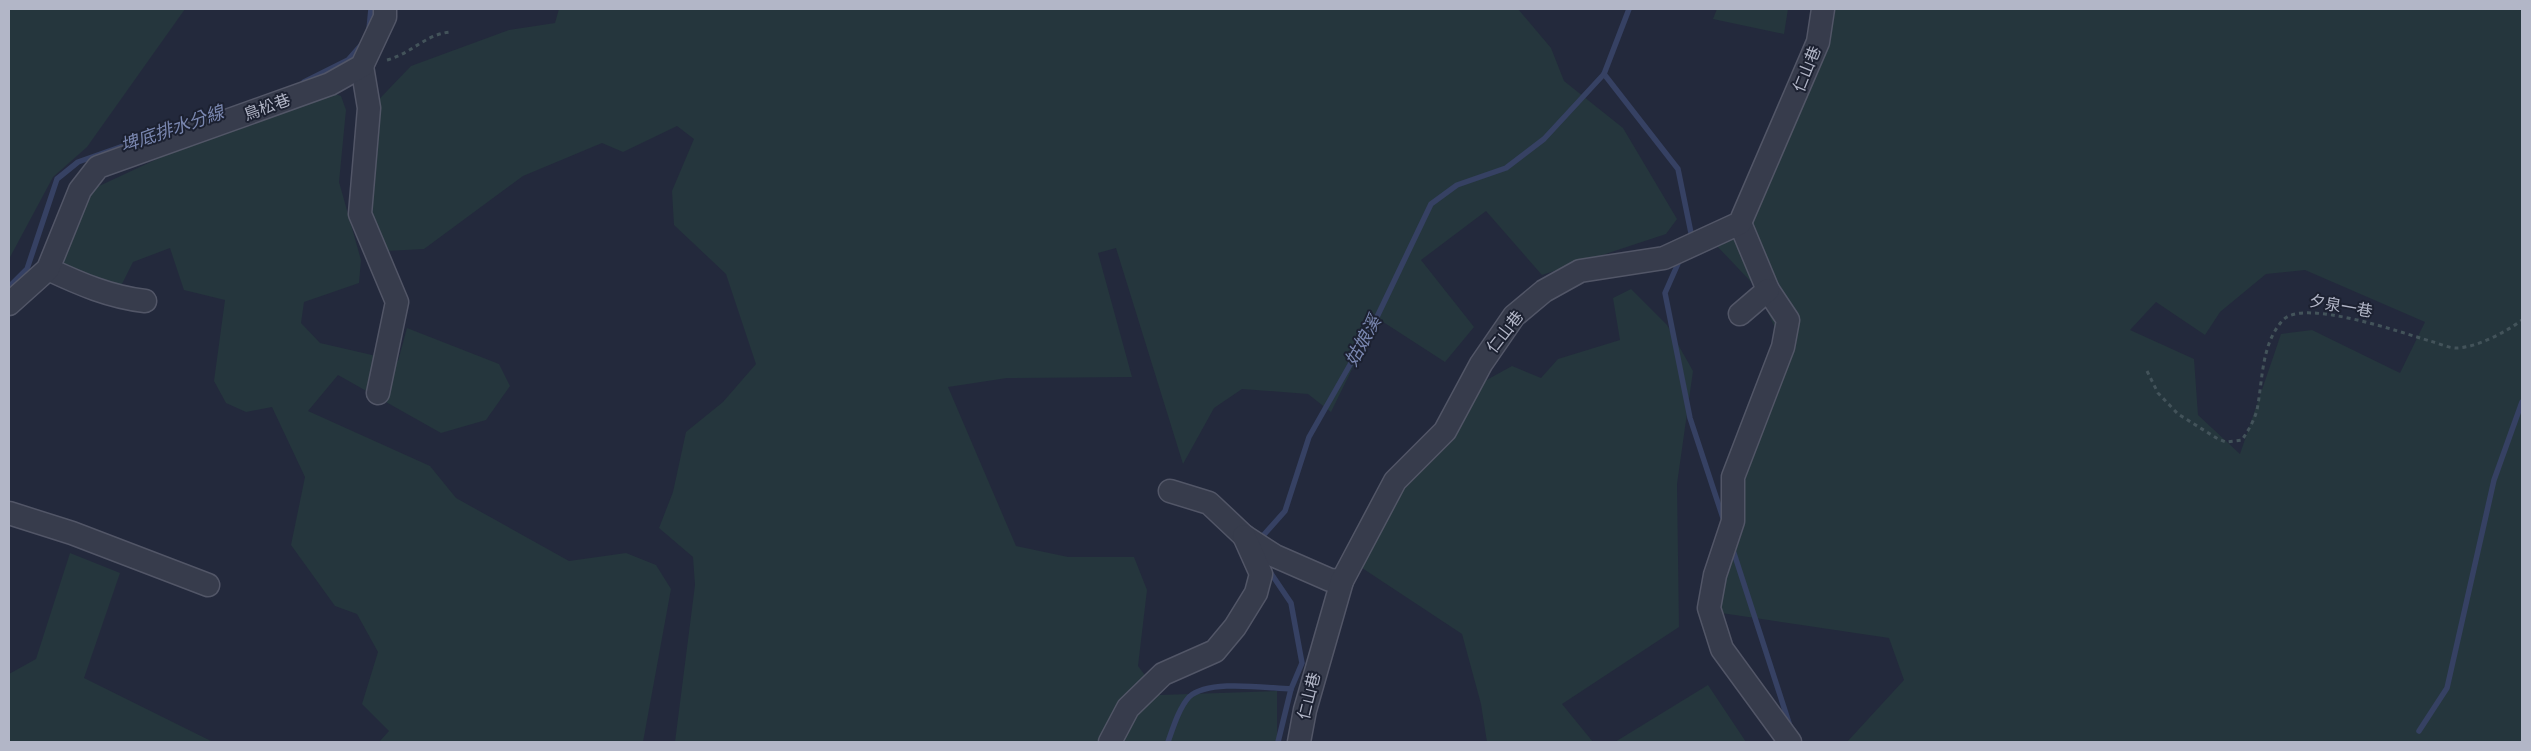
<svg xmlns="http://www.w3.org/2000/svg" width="2531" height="751" font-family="Karla,'Noto Sans TC',sans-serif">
<rect width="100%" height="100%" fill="#23293c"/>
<g fill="#25363d" fill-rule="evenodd">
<polygon points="9,9 185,9 87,147 53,177 9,259"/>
<polygon points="559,9 1518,9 1551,48 1564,81 1623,128 1677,219 1666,234 1542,275 1486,211 1421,260 1474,327 1445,362 1377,318 1331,412 1308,394 1242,389 1214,408 1183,464 1116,248 1098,253 1132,377 1007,378 948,387 1016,546 1068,557 1134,557 1147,590 1138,666 1160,695 1277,691 1277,742 675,742 695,585 693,557 659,528 673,492 686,432 723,402 756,364 726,274 674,225 672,191 694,139 677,126 623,152 602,143 523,176 424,249 386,251 366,224 363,116 411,66 509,30 555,23"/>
<polygon points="1717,9 1788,9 1784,34 1713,19"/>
<path d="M1818,9h704v733h-675l57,-62 -15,-42 -181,-27 19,-137 51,-140 -22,-47 -40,-42 45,-77zM2305,270l120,52 -25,51 -88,-43 -31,4 -41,120 -42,-39 -4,-56 -64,-29 26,-28 49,33 15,-23 46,-38z"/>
<polygon points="332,93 341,96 346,110 339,182 361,260 359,283 304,302 301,323 320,343 398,361 407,328 499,364 510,386 486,420 441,433 338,375 308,411 430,466 456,498 569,561 626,553 656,565 671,589 643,742 379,742 389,731 362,704 378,652 357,614 335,606 291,545 305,477 272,407 246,412 226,403 214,381 225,300 184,290 170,248 133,262 119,290 50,268 71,213 97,187 202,138"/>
<polygon points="1631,289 1667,325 1693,371 1677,484 1679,627 1562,704 1593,742 1487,742 1481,704 1462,634 1353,562 1463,393 1512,366 1541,378 1558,359 1620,340 1613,298"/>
<polygon points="70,553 120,573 84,678 213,742 9,742 9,674 36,659"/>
<polygon points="1708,685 1746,742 1615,742"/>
</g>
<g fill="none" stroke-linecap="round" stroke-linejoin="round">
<g stroke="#364163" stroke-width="5.5">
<polyline points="369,29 371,9"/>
<polyline points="1604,74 1678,169 1691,233 1689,239"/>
<polyline points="304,82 348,60 362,44"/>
<polyline points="1680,259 1665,293 1690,418 1724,521"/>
<polyline points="9,287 27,269 57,179 78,162 208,116"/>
<polyline points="1260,539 1285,511 1309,437 1376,319 1431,204 1457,185 1506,168 1544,139 1604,74 1629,9"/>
<polyline points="1732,547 1790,726"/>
<polyline points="1268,569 1291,603 1302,663 1291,689 1278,742"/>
<polyline points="2419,731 2447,688 2494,480 2522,402"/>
<path d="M1168,742c5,-14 11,-34 21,-45 20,-18 76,-9 102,-8"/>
</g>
<g stroke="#525667" stroke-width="25">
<g id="minor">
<polyline points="362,66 369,108 360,214 397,302 378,393"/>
<polyline points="1740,223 1768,290 1788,320 1783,347 1733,477 1733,521 1715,575 1709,608 1722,649 1790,742"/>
<path d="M48,269c32,15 62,28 97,32"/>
<polyline points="9,304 48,269 80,190 98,167 330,84 362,66 385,17 385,9"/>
<polyline points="1740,314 1768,290"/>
<polyline points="1170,491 1209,503 1244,536 1275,556 1330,580 1342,581"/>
<polyline points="9,513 72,533 208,585"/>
<polyline points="1110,742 1128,708 1163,674 1215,651 1235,627 1256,593 1261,574 1244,536"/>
<polyline points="1299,742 1305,710 1342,581 1395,481 1445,431 1481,364 1514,316 1544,291 1580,271 1664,258 1740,223 1818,42 1823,9"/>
</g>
</g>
<g stroke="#43535a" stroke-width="3" stroke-dasharray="4 4" stroke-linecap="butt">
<path d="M387,60c26,-7 38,-26 64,-28"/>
<path d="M2147,371l11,22 20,21 40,25 8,3 16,-2c6,-9 12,-19 15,-30 6,-31 4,-66 26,-90 20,-22 120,13 147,21 8,2 18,7 26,7 20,0 50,-16 66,-28"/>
</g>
<use href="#minor" stroke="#373c4c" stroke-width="22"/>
</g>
<g text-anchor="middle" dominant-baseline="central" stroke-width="4" stroke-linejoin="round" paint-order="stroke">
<g font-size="16" fill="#b2b6c7" stroke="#1c2131">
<text transform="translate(1807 69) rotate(-68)">仁山巷</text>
<text transform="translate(267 107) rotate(-20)">鳥松巷</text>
<text transform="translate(2341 306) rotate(10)">夕泉一巷</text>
<text transform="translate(1505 332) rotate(-52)">仁山巷</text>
<text transform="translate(1309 696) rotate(-76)">仁山巷</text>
</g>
<g font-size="18" font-style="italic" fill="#7a87b0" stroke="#1c2131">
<text transform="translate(172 129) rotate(-19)">埤底排水分線</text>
<text transform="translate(1363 341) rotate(-61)">姑娘溪</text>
</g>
</g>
<rect width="2531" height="751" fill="none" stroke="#b2b6c7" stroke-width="20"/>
</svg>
